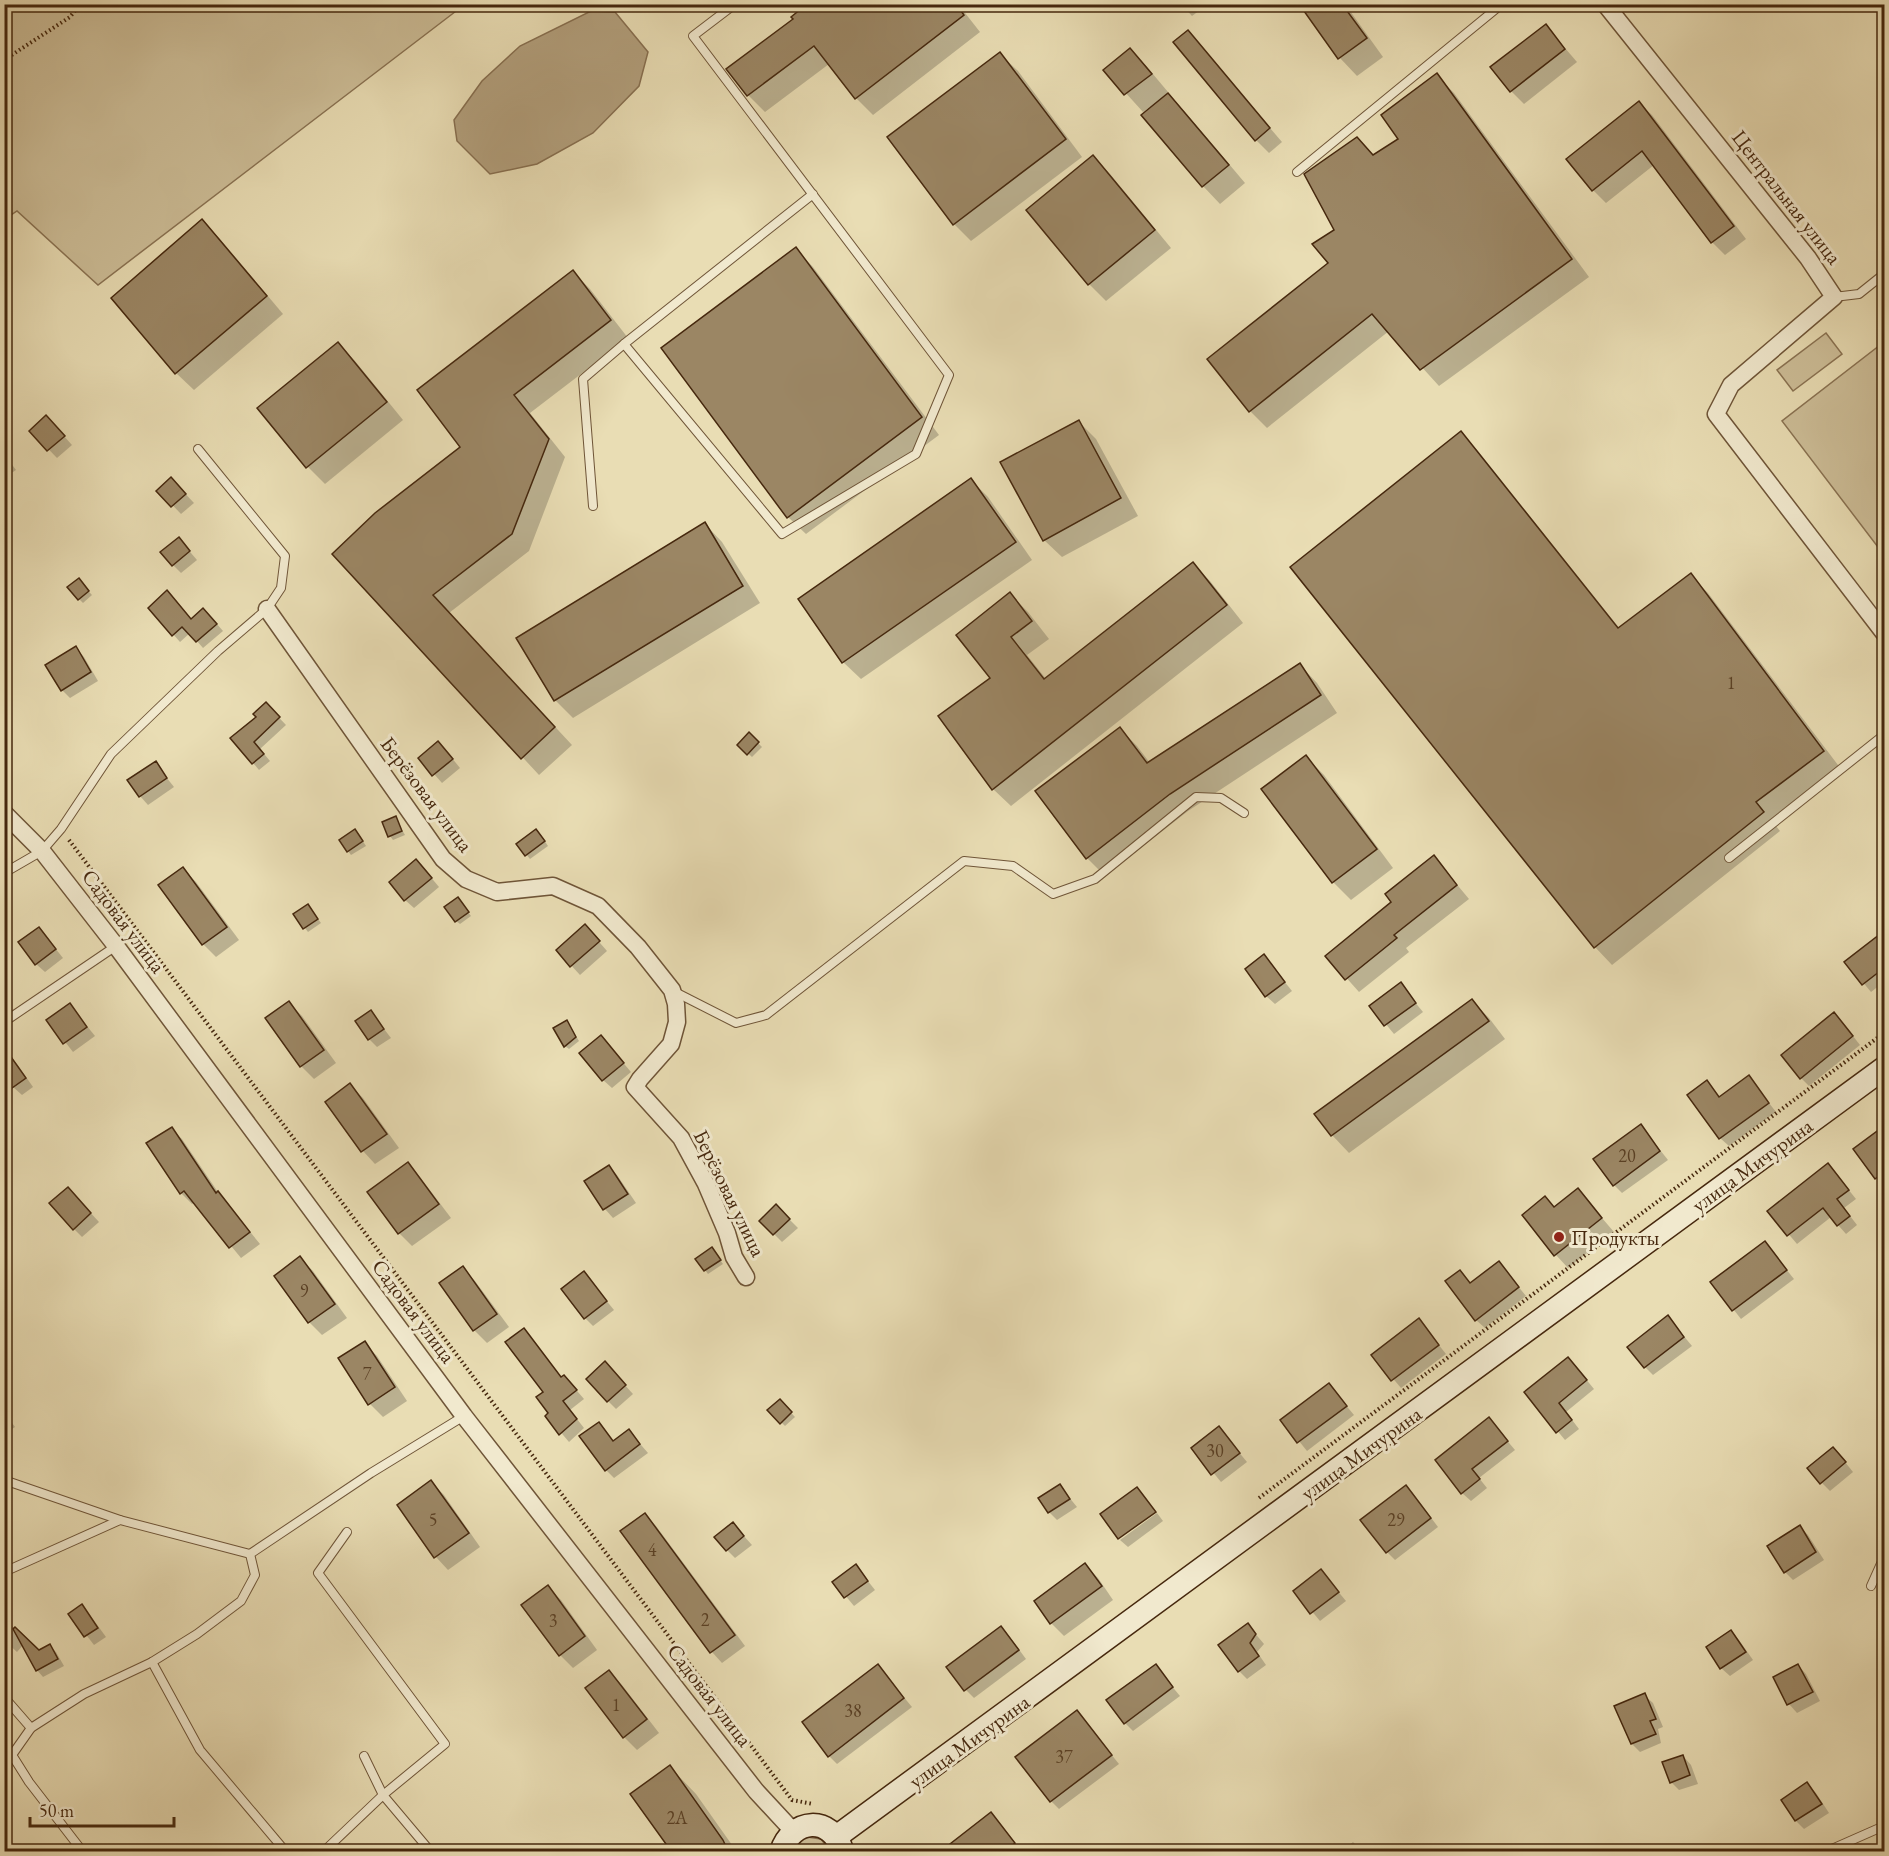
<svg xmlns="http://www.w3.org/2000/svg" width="1889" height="1856" font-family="'EB Garamond',serif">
<rect width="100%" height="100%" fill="#e9ddb4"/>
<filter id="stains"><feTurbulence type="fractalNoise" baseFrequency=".00333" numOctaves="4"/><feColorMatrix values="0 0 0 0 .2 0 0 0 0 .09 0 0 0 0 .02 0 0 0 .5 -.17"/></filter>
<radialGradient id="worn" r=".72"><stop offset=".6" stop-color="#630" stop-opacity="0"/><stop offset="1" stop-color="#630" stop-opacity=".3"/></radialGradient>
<g fill="#cdbe98" stroke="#8a7353" stroke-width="1.5">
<polygon points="5,4 464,4 464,5 98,285 17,211 5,219"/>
<polygon points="1826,333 1842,354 1793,391 1777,370"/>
<polygon points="1884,342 1884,555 1782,421"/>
<polygon points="807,1837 821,1839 830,1851 793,1852 800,1840"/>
</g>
<polygon fill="#b29f7c" stroke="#876f50" stroke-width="1.5" points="591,11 615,12 648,52 639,86 593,133 537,164 490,174 457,141 454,120 482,81 520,46"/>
<g fill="#0003">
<polygon points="809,4 958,4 980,32 873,115 856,98 829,64 765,112 748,95 795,19"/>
<polygon points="1181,4 1208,4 1192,16"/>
<polygon points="1300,4 1345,4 1383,57 1357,76 1340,58"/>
<polygon points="1546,26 1577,62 1524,104 1511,91"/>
<polygon points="1188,32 1282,142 1269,153 1256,140"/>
<polygon points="1130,50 1147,67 1168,92 1167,94 1185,112 1245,183 1220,204 1203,186 1150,107 1143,112 1105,70"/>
<polygon points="1000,54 1018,71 1082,157 971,241 954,224"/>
<polygon points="1436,75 1454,93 1589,277 1439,386 1389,331 1267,428 1250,411 1330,263 1357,139 1375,156 1400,140"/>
<polygon points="1639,103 1652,115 1746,239 1725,255 1712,242 1654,165 1606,203 1593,190"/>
<polygon points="1093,157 1110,174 1171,248 1106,301 1089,284"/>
<polygon points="202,222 220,239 283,314 194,390 176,373"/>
<polygon points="796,249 813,267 939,435 806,534 788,517"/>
<polygon points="573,272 590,289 628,338 530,413 565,457 529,551 449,613 572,745 539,775 334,554 462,447"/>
<polygon points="338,344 355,361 403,420 325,484 307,466"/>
<polygon points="1078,421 1096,439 1138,516 1062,557 1044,540"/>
<polygon points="54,425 72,445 57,458 31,431"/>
<polygon points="1461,433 1478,451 1620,629 1690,575 1708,593 1841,769 1772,821 1780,831 1612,965 1595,947"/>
<polygon points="4,454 16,470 4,478"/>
<polygon points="971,480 988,497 1032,560 861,679 843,662"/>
<polygon points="180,488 194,503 181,514 159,491"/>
<polygon points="705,524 722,542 760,603 573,718 556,701 518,639"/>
<polygon points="179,539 197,560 181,573 173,565"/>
<polygon points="1193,564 1210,581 1243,623 1011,806 993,789 992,678 1010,594 1028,612 1049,639 1027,655 1046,679"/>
<polygon points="82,584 92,595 83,603 79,599"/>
<polygon points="150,608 191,620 210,616 223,631 203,648 190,633 180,642"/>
<polygon points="76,648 84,657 98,681 70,698 62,690"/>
<polygon points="1300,665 1317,683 1337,713 1188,811 1105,876 1087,858 1037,791 1120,729 1137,746 1150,763"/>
<polygon points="266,704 286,725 260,749 270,761 259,770 232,738 258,717"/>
<polygon points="749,734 762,747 752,757 739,745"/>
<polygon points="447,752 460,768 442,783 420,758"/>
<polygon points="1306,757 1324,775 1393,868 1351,900 1333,882 1263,790"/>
<polygon points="155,763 174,787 148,805 140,796"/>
<polygon points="395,818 405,835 393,840 390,836"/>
<polygon points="540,834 548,846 530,859 518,844"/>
<polygon points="359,835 366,846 351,855 348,851"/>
<polygon points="1434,857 1469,899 1406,948 1409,952 1359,992 1327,956 1393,902"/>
<polygon points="183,869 196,882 239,940 216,957 203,944"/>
<polygon points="424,869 439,887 414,908 405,900"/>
<polygon points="461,903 471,916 460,924 456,921"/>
<polygon points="308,906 321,923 308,932 295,915"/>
<polygon points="39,928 63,958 45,972 36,964"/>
<polygon points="1884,933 1884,982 1871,992 1846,962"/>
<polygon points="593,935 607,951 580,975 558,951"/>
<polygon points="1264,956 1292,991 1275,1004 1266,996"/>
<polygon points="1400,984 1423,1012 1394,1034 1371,1006"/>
<polygon points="1472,1001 1489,1018 1505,1039 1349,1153 1332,1135"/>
<polygon points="289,1003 302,1016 336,1063 314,1079 301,1066"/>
<polygon points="70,1005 95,1036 73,1052 48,1020"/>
<polygon points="371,1012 391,1038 377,1047 369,1039"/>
<polygon points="567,1021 579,1041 569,1049 565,1046"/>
<polygon points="1842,1022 1860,1045 1809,1086 1801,1078"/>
<polygon points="609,1046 631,1072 612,1088 603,1080"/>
<polygon points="9,1056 17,1064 33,1087 22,1095 13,1087"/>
<polygon points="1749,1077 1776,1112 1729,1146 1720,1138 1707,1082 1721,1098"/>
<polygon points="350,1085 363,1098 399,1148 375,1164 363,1151 327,1102"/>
<polygon points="1641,1126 1668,1160 1622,1193 1614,1185"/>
<polygon points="1884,1128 1884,1186 1855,1149"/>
<polygon points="171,1129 182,1139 220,1195 260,1244 241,1258 195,1202 192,1204 181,1193"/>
<polygon points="407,1164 420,1177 451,1218 412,1246 399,1233 370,1192"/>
<polygon points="609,1167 617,1175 636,1203 613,1218 605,1209 586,1182"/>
<polygon points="1836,1174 1856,1199 1844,1208 1857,1225 1846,1234 1831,1217 1797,1244 1770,1212"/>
<polygon points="1578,1190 1614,1232 1568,1268 1556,1255 1524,1215 1545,1198 1555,1208"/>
<polygon points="76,1197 99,1222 82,1237 74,1229"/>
<polygon points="776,1206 798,1228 782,1242 761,1221"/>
<polygon points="1765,1243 1794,1279 1741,1319 1712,1282"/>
<polygon points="715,1253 723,1264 708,1274 705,1270"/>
<polygon points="300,1258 313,1271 347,1318 322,1335 309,1322 276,1276"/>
<polygon points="1499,1263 1526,1296 1485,1328 1476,1320 1460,1272 1471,1284"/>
<polygon points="462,1268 475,1281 509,1327 487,1343 474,1330"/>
<polygon points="584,1273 614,1310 593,1326 585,1318"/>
<polygon points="1668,1317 1692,1346 1653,1375 1645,1367"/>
<polygon points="1419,1320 1446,1354 1401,1388 1373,1355"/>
<polygon points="524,1330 562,1378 572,1385 584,1399 570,1410 584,1428 569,1442 547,1416 550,1413 545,1392"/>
<polygon points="364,1343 377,1356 407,1401 383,1417 370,1404"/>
<polygon points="1576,1367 1594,1389 1566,1412 1579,1429 1565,1440 1526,1393"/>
<polygon points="613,1372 633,1394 616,1409 608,1401"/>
<polygon points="1329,1385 1354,1415 1307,1451 1282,1420"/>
<polygon points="780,1401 795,1417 785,1426 769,1410"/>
<polygon points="4,1412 15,1427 4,1434"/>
<polygon points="1489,1419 1515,1450 1479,1478 1487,1488 1471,1501 1462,1493"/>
<polygon points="599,1424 614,1442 629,1431 648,1453 614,1478 606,1470"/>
<polygon points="1219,1428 1247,1462 1221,1482 1193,1448"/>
<polygon points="1841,1457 1853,1472 1830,1491 1822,1483"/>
<polygon points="431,1482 444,1495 480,1547 448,1570 436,1557"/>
<polygon points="1060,1486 1077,1507 1057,1520 1049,1512"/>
<polygon points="1414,1495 1438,1527 1395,1560 1387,1552"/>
<polygon points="1157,1513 1163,1521 1128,1547 1120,1540"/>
<polygon points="645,1515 656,1526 745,1646 722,1663 712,1652 622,1532"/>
<polygon points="733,1524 752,1545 735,1558 727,1550"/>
<polygon points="1800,1527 1808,1535 1824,1560 1793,1580 1785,1572"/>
<polygon points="1085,1565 1098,1578 1113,1600 1064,1636 1051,1623"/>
<polygon points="856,1566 875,1590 854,1606 834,1582"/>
<polygon points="1321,1571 1346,1601 1320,1621 1295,1591"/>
<polygon points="548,1587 561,1600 597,1650 573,1668 560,1655"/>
<polygon points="82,1606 90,1615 106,1637 94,1645 70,1614"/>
<polygon points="10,1624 39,1652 50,1646 56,1652 64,1666 43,1677 37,1670 23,1645 17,1652 4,1640 4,1630"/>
<polygon points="1248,1625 1264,1644 1257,1652 1266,1665 1247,1679 1239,1671"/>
<polygon points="1731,1632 1739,1640 1753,1660 1730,1676 1721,1668"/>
<polygon points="1009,1636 1026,1659 974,1698 966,1690"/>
<polygon points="1798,1665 1806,1674 1820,1701 1797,1713 1789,1704 1775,1677"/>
<polygon points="878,1666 912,1707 837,1764 829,1756"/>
<polygon points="1155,1666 1180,1696 1133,1731 1125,1723"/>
<polygon points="609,1672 622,1685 659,1733 637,1750 624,1737"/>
<polygon points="1644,1695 1653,1703 1663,1727 1658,1729 1661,1743 1640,1752 1632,1744 1616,1706"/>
<polygon points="1077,1712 1119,1764 1059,1809 1051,1801"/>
<polygon points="1683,1756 1691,1765 1698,1784 1679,1790 1671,1782"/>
<polygon points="670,1767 696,1794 737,1852 656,1852 667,1844"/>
<polygon points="1807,1784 1816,1793 1829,1813 1804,1829 1796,1821 1783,1800"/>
<polygon points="991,1814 1023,1852 944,1852"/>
<polygon points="1353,1842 1363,1852 1341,1852"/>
</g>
<g fill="#9b8664" stroke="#46280e" stroke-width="1.5">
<polygon points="807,4 956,4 964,15 855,99 814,46 747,96 726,69 793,19 791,17"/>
<polygon points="1299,4 1342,4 1367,38 1338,59"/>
<polygon points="1546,24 1565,49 1510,92 1490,67"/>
<polygon points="1188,30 1270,128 1255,141 1173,42"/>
<polygon points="1130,48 1152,74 1124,95 1103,70"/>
<polygon points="1000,52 1066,139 953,225 887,137"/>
<polygon points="1437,73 1572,259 1420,370 1372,314 1249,412 1207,359 1328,263 1312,244 1334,230 1304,174 1357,137 1373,155 1398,139 1381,115"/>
<polygon points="1168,93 1229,165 1202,187 1141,115"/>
<polygon points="1639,101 1734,226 1711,243 1642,151 1592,191 1566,159"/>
<polygon points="1093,155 1155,230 1088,285 1026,210"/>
<polygon points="202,219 267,296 175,374 111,298"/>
<polygon points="796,247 922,417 787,518 661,348"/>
<polygon points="573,270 611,320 514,395 549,439 512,534 433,595 555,727 521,759 332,554 375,513 460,447 417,390"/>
<polygon points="338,342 387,402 306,468 257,408"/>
<polygon points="46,415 65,436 47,451 29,431"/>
<polygon points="1079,420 1121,498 1043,541 1000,462"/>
<polygon points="1461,431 1618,628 1691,573 1824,751 1756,802 1764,812 1594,948 1290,567"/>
<polygon points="171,477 186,494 171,507 156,491"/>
<polygon points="971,478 1016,542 842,663 798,599"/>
<polygon points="705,522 743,586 554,701 516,638"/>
<polygon points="179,537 190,551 172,566 160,552"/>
<polygon points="1193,562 1227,605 992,790 938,716 990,678 956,635 1010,592 1032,621 1011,637 1044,679"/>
<polygon points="79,578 89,591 78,600 67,587"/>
<polygon points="167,590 191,619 203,608 217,624 196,642 182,627 172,636 148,608"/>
<polygon points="76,646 91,672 61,691 45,665"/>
<polygon points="1300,663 1321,695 1170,794 1086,859 1035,791 1120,727 1147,763"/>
<polygon points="266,702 280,717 254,742 264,754 252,764 230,738 256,717 253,714"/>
<polygon points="749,732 759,742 747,755 737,745"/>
<polygon points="438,741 453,759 432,776 418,758"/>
<polygon points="1306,755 1377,849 1332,883 1261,789"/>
<polygon points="156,761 167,778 139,797 127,780"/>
<polygon points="396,816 402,831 388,837 382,822"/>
<polygon points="355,829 363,841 347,852 339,840"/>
<polygon points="536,829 545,841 525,856 516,844"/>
<polygon points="1434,855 1457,885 1394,935 1397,938 1345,980 1325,956 1391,902 1385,894"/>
<polygon points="416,859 432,878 404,901 389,882"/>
<polygon points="183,867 227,927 202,945 158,885"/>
<polygon points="458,897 469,912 455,922 444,907"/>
<polygon points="308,904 318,919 303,929 293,914"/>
<polygon points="585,924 600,941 570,967 556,950"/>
<polygon points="39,927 56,949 35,965 18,942"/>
<polygon points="1884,931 1884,968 1862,985 1844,962"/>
<polygon points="1264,954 1285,982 1265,997 1245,969"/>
<polygon points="1401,982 1416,1003 1384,1026 1369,1006"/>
<polygon points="1472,999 1489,1021 1331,1136 1314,1114"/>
<polygon points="289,1001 324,1050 300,1067 265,1018"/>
<polygon points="70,1003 87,1027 63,1044 46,1020"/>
<polygon points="371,1010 384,1029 368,1040 355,1021"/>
<polygon points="1834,1012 1853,1036 1800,1079 1781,1055"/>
<polygon points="567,1020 576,1037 564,1047 553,1028"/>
<polygon points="601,1035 624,1063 602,1081 579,1053"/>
<polygon points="4,1047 26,1078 12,1088 4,1077"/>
<polygon points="1749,1075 1769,1103 1719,1139 1687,1095 1707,1080 1719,1097"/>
<polygon points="350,1083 387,1134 361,1152 325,1102"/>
<polygon points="1641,1124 1660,1151 1613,1186 1593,1159"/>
<polygon points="1884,1126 1884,1172 1875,1179 1853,1149"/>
<polygon points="172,1127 216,1193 218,1191 250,1232 229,1248 184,1191 180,1194 146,1143"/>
<polygon points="408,1162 439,1204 398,1234 367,1192"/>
<polygon points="1828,1163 1849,1190 1837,1199 1850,1216 1837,1226 1823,1208 1787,1236 1767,1211"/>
<polygon points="609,1165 628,1194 603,1210 584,1181"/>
<polygon points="68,1187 91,1213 73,1230 49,1203"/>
<polygon points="1578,1188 1602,1218 1554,1256 1522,1215 1545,1196 1554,1207"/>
<polygon points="776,1204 790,1219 773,1235 759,1221"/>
<polygon points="1765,1241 1787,1270 1732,1311 1710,1282"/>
<polygon points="712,1247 721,1260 704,1271 695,1259"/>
<polygon points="300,1256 335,1304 308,1323 274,1276"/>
<polygon points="1499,1261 1519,1287 1475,1321 1445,1281 1460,1270 1470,1283"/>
<polygon points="463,1266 497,1314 473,1331 439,1283"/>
<polygon points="584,1271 607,1301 584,1319 561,1289"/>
<polygon points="1668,1315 1684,1337 1644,1368 1627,1347"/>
<polygon points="1419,1318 1439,1345 1391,1381 1371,1355"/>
<polygon points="524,1328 561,1377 564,1375 577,1390 563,1401 577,1419 559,1435 545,1416 548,1413 536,1397 543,1392 505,1342"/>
<polygon points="365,1341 395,1387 368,1405 338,1358"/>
<polygon points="1568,1357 1587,1380 1559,1403 1572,1420 1556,1433 1524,1392"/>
<polygon points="605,1361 626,1385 607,1402 586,1379"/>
<polygon points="1329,1383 1347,1406 1297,1443 1280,1420"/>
<polygon points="780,1399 792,1412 780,1424 767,1410"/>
<polygon points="1489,1417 1508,1441 1472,1469 1480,1479 1461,1494 1435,1460"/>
<polygon points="599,1422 613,1441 629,1429 640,1444 605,1471 579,1436"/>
<polygon points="1219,1426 1240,1453 1211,1475 1191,1448"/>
<polygon points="1833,1447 1846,1462 1820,1484 1807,1468"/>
<polygon points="431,1480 469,1533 434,1558 397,1505"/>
<polygon points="1060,1484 1070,1499 1048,1513 1038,1498"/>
<polygon points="1406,1485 1431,1518 1386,1553 1360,1520"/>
<polygon points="1137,1487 1156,1512 1118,1539 1100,1514"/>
<polygon points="645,1513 735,1635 710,1653 620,1531"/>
<polygon points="733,1522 744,1536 726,1551 714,1537"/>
<polygon points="1800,1525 1816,1552 1784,1573 1767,1546"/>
<polygon points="1085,1563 1102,1586 1050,1624 1034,1601"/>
<polygon points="856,1564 868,1581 844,1598 832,1582"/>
<polygon points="1321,1569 1339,1592 1310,1614 1293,1591"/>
<polygon points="548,1585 585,1636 559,1656 521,1605"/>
<polygon points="82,1604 98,1628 84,1637 68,1614"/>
<polygon points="1248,1623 1256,1634 1250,1643 1259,1656 1238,1672 1218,1645"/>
<polygon points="1001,1626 1019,1650 964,1691 946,1667"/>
<polygon points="15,1627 39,1650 50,1644 58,1659 36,1671 13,1629"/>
<polygon points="1731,1630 1746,1652 1720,1669 1706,1647"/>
<polygon points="878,1664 904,1698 828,1757 802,1722"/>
<polygon points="1156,1664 1173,1687 1124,1724 1106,1700"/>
<polygon points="1798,1664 1813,1692 1787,1705 1773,1677"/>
<polygon points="609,1670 647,1719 623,1738 585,1688"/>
<polygon points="1645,1693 1656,1719 1650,1721 1656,1734 1631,1744 1614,1706"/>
<polygon points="1077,1710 1112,1755 1050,1802 1015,1757"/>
<polygon points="1683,1755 1690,1775 1670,1783 1662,1762"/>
<polygon points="670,1765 723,1840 728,1851 671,1851 630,1794"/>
<polygon points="1807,1782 1822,1804 1795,1821 1781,1800"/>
<polygon points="991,1812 1015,1843 1004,1851 941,1851"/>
</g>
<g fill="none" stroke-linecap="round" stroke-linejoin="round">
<g stroke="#6f5538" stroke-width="10">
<g id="lane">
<polyline points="735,4 693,36 949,375 916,454 782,534 624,344 813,194"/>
<polyline points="1297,172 1502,4"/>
<polyline points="1834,297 1859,294 1884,274"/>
<polyline points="593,506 583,379 624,344"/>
<polyline points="1729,858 1884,735"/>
<polyline points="4,873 42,851 61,829 111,754 218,651 267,609 281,588 285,556 198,449"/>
<polyline points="675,992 736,1023 766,1015 964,861 1013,866 1053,894 1095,879 1196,797 1221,798 1244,813"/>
<polyline points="4,1022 116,946"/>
<polyline points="4,1480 120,1520"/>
<polyline points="4,1572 120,1520 250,1554 371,1473 464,1416"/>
<polyline points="1871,1586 1884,1557"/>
<polyline points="152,1662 200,1750 286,1852"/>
<polyline points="4,1697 31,1728"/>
<polyline points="12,1755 29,1782 83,1852"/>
<polyline points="364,1756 383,1795 431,1852"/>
<polyline points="4,1762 12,1755 31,1728 84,1694 152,1662 197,1634 241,1601 255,1575 250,1554"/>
<polyline points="323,1852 383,1795 445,1744 318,1573 347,1532"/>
<polyline points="1825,1852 1884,1826"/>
</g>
</g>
<g stroke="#6f5538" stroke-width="19">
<g id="street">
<polyline points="1605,4 1808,258 1834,297 1731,385 1716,414 1884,633"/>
<polyline points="267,609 443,859 466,879 497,892 553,886 598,906 638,947 672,990 676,1004 677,1022 671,1044 640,1079 635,1087 681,1138 706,1184 727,1233 734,1257 746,1277"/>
<polyline points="4,813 42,851 116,946 464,1416 756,1791 793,1831"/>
</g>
</g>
<g stroke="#46280e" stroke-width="25">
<g id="secondary">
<polyline points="836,1837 1884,1068"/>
<path d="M781,1852c11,-34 50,-37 61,-2"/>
</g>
</g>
<g stroke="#46280e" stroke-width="4" stroke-dasharray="1.5 3" stroke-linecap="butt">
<polyline points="4,60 70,17 80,4"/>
<polyline points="69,840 792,1800 813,1804"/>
<polyline points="1259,1498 1884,1033"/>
</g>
<use href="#lane" stroke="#f1e9ce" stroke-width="8"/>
<use href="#street" stroke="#f1e9ce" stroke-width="16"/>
<use href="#secondary" stroke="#f1e9ce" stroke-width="22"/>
</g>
<circle fill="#8f2418" stroke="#f1e9ce" stroke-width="2" cx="1559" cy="1237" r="6"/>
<g text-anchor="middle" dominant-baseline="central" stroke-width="6" stroke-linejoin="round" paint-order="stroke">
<g font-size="18" fill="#5b4024">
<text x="1731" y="682">1</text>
<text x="1627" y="1155">20</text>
<text x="304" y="1290">9</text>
<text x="367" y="1373">7</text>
<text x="1215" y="1450">30</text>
<text x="433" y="1519">5</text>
<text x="1396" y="1519">29</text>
<text x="652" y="1549">4</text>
<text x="705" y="1619">2</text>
<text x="553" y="1620">3</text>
<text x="616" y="1704">1</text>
<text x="853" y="1710">38</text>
<text x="1064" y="1756">37</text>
<text x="677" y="1817">2А</text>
</g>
<g font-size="21" fill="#46280e" stroke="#f1e9ce">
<text transform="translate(1787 197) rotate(52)">Центральная улица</text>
<text transform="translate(427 794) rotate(53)">Берёзовая улица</text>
<text transform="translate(124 921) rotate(53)">Садовая улица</text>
<text transform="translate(1752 1165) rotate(-36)">улица Мичурина</text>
<text transform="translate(730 1193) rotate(64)">Берёзовая улица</text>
<text transform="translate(414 1311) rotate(53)">Садовая улица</text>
<text transform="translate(1361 1453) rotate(-36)">улица Мичурина</text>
<text transform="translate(710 1695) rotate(52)">Садовая улица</text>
<text transform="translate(969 1741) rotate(-36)">улица Мичурина</text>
</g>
<g font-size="21" fill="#46280e" stroke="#f1e9ce" text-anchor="start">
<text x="1571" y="1237">Продукты</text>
</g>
</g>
<rect width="1889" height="1856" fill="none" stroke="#e9ddb4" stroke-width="24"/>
<rect x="6" y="6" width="1877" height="1844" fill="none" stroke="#46280e" stroke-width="3"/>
<rect x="12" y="12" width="1865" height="1832" fill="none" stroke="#46280e" stroke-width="1.5"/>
<path d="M30 1817v9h144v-9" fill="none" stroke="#46280e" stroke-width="3"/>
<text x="39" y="1817" font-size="18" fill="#46280e" stroke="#f1e9ce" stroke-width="4.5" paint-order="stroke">50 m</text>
<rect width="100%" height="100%" filter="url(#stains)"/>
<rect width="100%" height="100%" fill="url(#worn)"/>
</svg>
